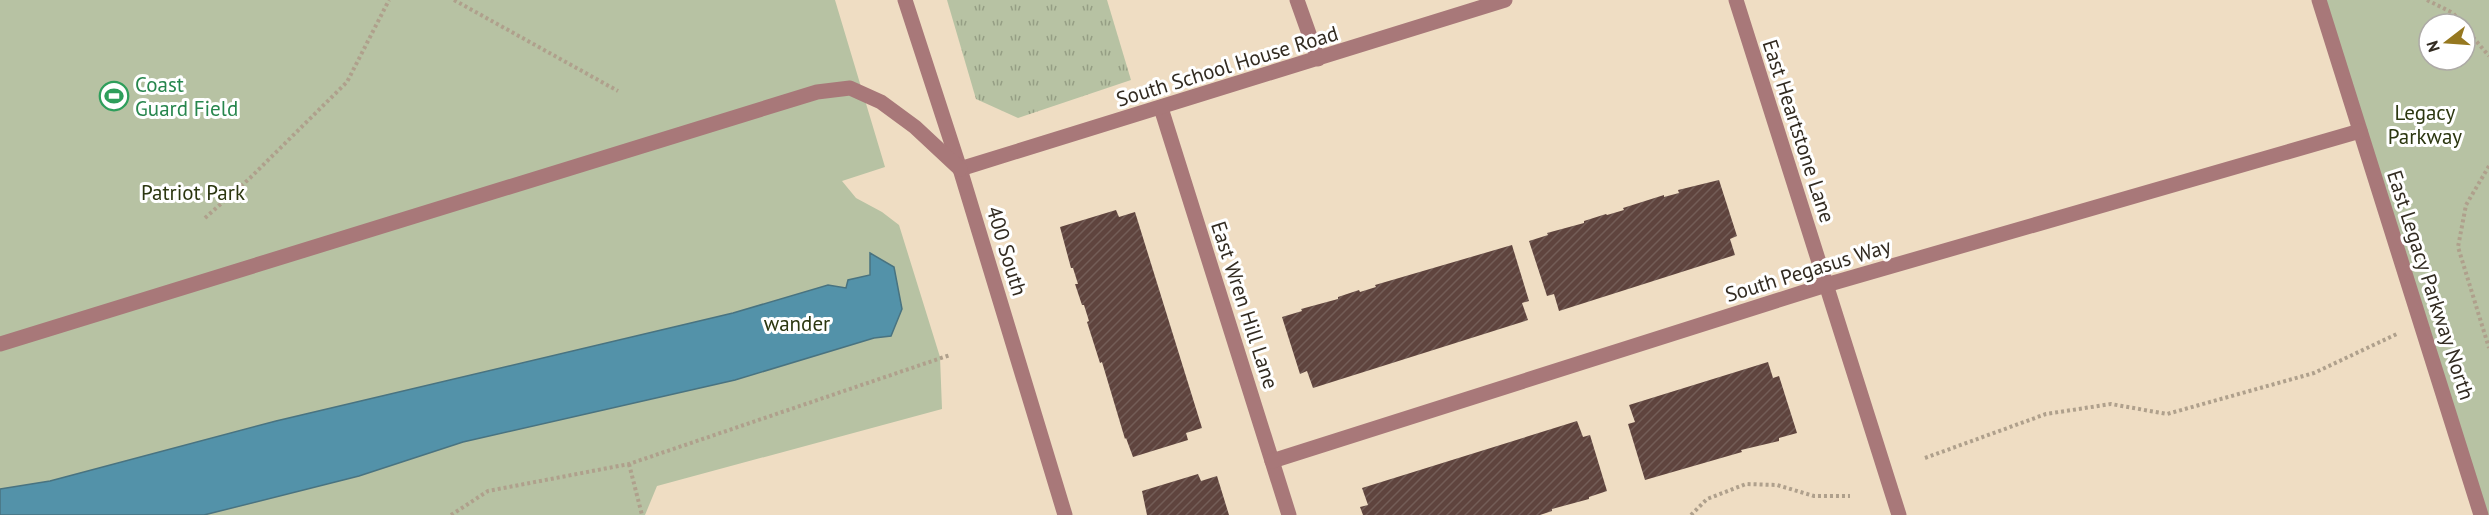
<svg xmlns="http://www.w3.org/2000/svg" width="2489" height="515" font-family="'PT Sans',sans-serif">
<defs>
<pattern id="grass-tufts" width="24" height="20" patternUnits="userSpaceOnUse" patternTransform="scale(1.5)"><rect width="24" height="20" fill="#b7c2a3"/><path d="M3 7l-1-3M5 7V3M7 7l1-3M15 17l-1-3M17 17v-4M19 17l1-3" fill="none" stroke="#959e84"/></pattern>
<pattern id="building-hatch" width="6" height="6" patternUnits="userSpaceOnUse" patternTransform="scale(1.5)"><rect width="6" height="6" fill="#5f443e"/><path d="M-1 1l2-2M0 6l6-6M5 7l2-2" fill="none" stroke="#735d57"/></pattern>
</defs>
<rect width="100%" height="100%" fill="#efddc3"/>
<polygon fill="url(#grass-tufts)" points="947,0 1107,0 1131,80 1018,118 976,99"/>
<g fill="#b7c2a3" fill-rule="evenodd">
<polygon points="0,0 835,0 885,167 842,181 856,198 882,212 899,225 940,357 942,409 657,486 645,515 0,515"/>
<path d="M2319,0h170v515h-8zM2429,24h36v36h-36z"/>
</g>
<polygon fill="#5392a9" stroke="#497380" stroke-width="1.5" points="870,253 894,267 902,309 891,336 874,338 735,380 463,442 359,476 204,515 0,515 0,489 50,481 276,421 733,313 828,285 846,288 848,280 870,275"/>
<g fill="url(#building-hatch)">
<polygon points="1719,180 1737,236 1730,239 1735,255 1559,311 1554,294 1547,296 1529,241 1548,235 1547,233 1584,223 1584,221 1606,214 1607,215 1624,210 1623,208 1664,195 1664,197 1679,193 1678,190"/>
<polygon points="1116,210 1119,217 1135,212 1202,428 1186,433 1188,440 1133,457 1126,438 1125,439 1102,362 1100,363 1087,322 1089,321 1084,305 1082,305 1075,284 1078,284 1073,268 1071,268 1060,227"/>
<polygon points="1512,245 1529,301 1522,303 1528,320 1313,388 1307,371 1300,374 1282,317 1302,311 1301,309 1338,299 1338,297 1359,290 1360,292 1376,287 1375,285"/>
<polygon points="1768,362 1773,378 1779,376 1797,433 1779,438 1779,441 1741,450 1742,452 1645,480 1628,424 1635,422 1629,405"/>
<polygon points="1577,421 1583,437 1590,435 1607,491 1589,497 1589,499 1552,509 1552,511 1540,515 1363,515 1360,507 1368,505 1362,488"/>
<polygon points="1198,474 1201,481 1217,476 1229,515 1147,515 1142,491"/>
</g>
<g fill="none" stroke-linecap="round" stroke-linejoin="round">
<g stroke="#afa08c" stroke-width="4" stroke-dasharray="3 3" stroke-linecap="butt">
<polyline points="454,0 618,91"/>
<polyline points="2427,0 2453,13 2462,24"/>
<polyline points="2465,28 2489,56"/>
<polyline points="2489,166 2466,205 2458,247 2489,348"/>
<polyline points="205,218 250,178 347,82 389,0"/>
<polyline points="1925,458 2046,414 2111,404 2167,414 2314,373 2399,333"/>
<polyline points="629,464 642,515"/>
<polyline points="451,515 488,491 629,464 950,355"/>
<polyline points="1691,515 1707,499 1746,484 1777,485 1814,496 1850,496"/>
</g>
<g stroke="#a87879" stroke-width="15">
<polyline points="905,0 960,169 1065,515"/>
<polyline points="1297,0 1318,59"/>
<polyline points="1736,0 1899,515"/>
<polyline points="2319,0 2481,515"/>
<polyline points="1161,108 1289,515"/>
<polyline points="960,169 1505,0"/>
<polyline points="0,344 817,92 850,88 881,102 915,127 960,169"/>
<polyline points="1272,461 1826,285 2360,131"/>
</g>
</g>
<defs>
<g id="stadium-ring" transform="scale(1.5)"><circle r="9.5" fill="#fff" stroke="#2e9e5b" stroke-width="1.5"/><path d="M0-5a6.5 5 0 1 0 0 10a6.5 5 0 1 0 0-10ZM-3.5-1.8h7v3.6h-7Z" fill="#2e9e5b"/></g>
</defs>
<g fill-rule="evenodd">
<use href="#stadium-ring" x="114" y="96"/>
</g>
<g text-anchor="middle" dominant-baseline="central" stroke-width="6" stroke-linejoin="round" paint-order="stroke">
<g font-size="21" fill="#322b21" stroke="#fff">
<text transform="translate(1227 66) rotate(-17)">South School House Road</text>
<text transform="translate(1799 131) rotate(72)">East Heartstone Lane</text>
<text transform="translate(1007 251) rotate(73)">400 South</text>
<text transform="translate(1808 270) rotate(-17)">South Pegasus Way</text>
<text transform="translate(2431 285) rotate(72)">East Legacy Parkway North</text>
<text transform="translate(1245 305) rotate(72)">East Wren Hill Lane</text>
</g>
<g font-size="21" fill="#27864d" stroke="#fff" text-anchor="start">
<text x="135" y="84">Coast<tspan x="135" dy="24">Guard Field</tspan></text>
</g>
<g font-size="21" fill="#2c3710" stroke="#fff">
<text x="2425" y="112">Legacy<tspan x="2425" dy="24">Parkway</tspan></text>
<text x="193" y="192">Patriot Park</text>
<text x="797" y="323">wander</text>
</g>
</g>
<g transform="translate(2447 42) rotate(253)"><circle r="28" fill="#ffffff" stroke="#adaaa6" stroke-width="1.5"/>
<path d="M0-4.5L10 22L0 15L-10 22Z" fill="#967820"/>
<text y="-9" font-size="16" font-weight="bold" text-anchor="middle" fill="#322b21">N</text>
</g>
</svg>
